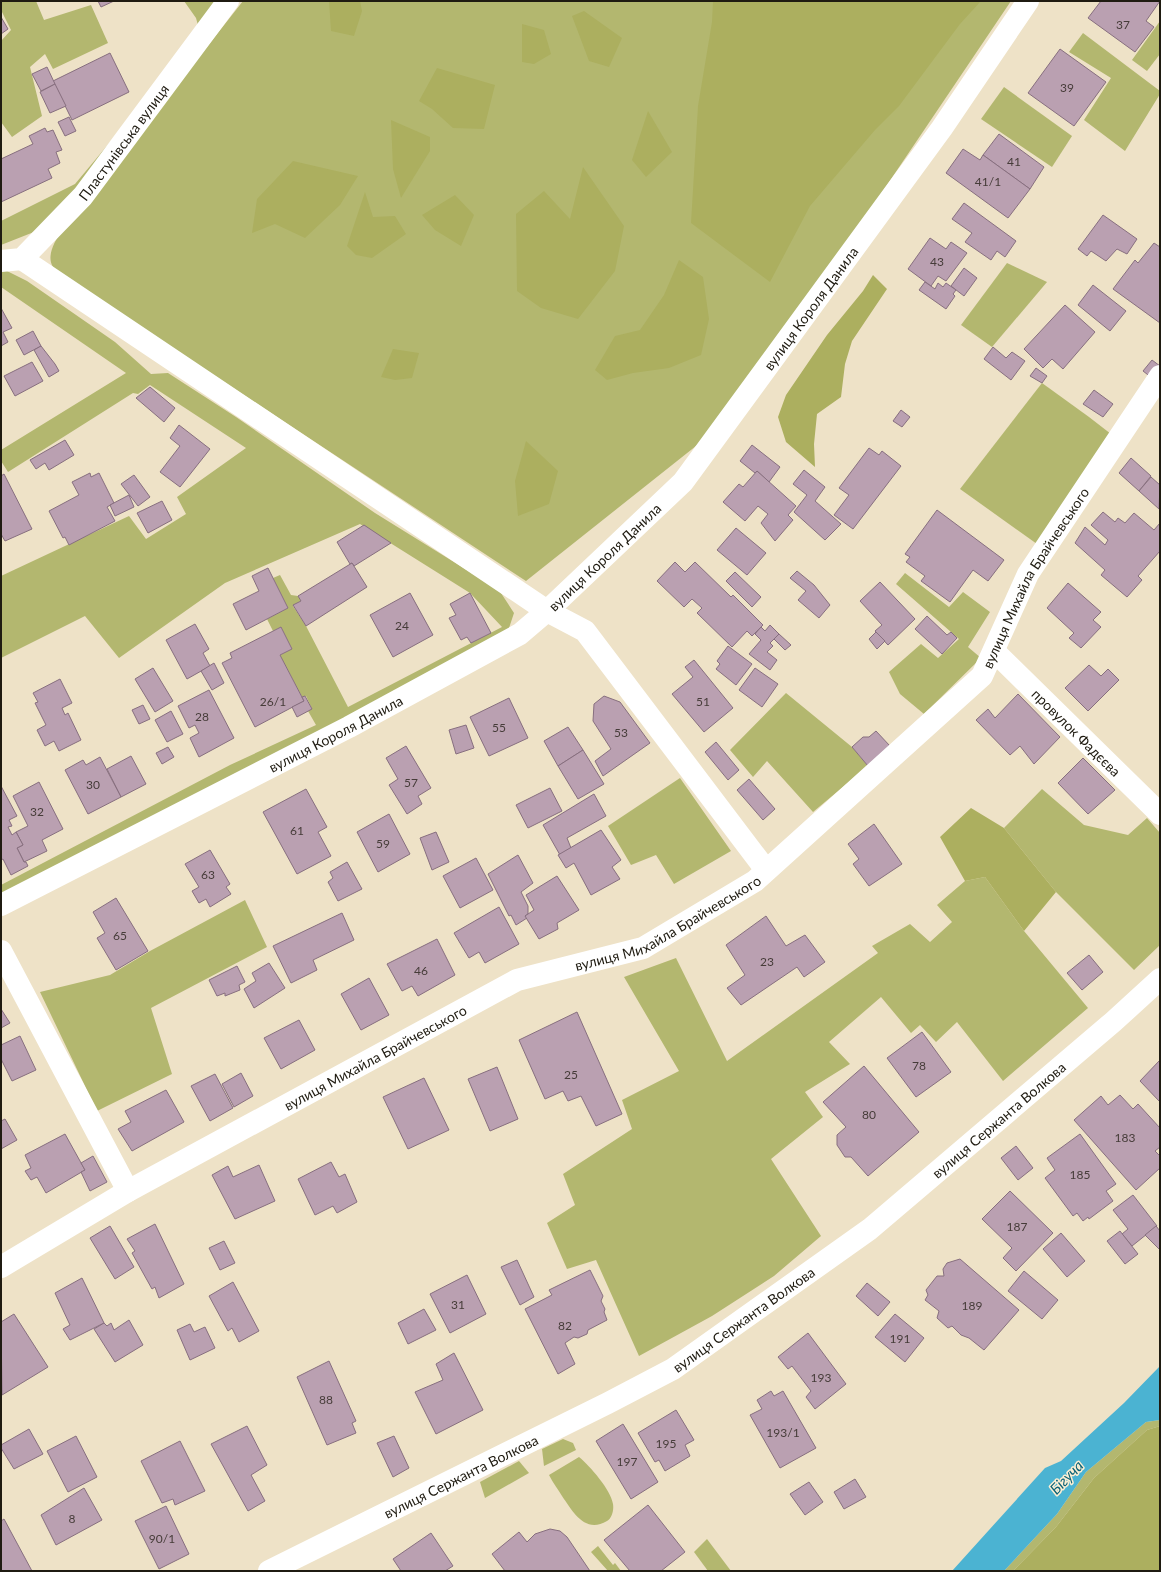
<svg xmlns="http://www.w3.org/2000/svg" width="1161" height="1572" font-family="Lato,sans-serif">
<rect width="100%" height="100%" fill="#eee2c7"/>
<g fill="#b3b76f">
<polygon points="1,1 36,1 44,20 91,5 108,43 53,69 45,54 30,67 42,116 12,137 1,122 1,41 11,30 1,10"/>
<polygon points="184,1 225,1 74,198 39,230 1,245 1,221 75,184 141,105 199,29 196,18"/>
<path d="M243,1h768l-159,236 -151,205 -175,139 -466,-307c-2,-2 -5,-4 -7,-7 -7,-11 2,-26 8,-35z"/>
<polygon points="1160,21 1160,54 1147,71 1132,60"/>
<polygon points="1083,33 1160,91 1160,94 1125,151 1084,120 1111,78 1069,52"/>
<polygon points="1004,87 1072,136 1052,167 981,119"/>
<polygon points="1007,263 1047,282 992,347 961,325"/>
<polygon points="1,268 27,281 115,342 151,374 168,373 236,417 375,513 499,590 514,613 507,634 1,901 1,885 230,765 316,725 308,711 312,709 306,696 302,697 280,655 292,649 281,627 273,631 267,619 288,608 273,578 280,575 291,595 298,596 301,601 293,606 306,626 348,707 502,627 470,593 360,524 225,583 119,658 85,616 1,658 1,576 129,516 146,539 186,514 177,497 246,448 150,385 138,394 133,393 8,472 1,461 1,450 126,373 1,287"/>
<polygon points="1042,383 1089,417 1111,434 1037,544 960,489"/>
<polygon points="905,573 949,607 963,592 990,612 968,647 981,658 924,714 900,694 889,672 921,644 938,658 959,639 896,584"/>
<polygon points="786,693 852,747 868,766 813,812 767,761 753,777 730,750"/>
<polygon points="680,778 731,851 674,884 656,855 631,865 608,826"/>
<polygon points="1042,789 1084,825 1128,835 1147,818 1160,833 1160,945 1134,970 1056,892 1004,828"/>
<polygon points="985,877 1024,931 1088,1008 1003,1081 957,1022 936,1042 920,1025 911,1033 881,997 829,1042 850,1064 805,1092 823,1117 771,1159 821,1236 774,1276 712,1316 639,1356 596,1260 567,1269 547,1223 575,1205 563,1174 632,1129 622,1100 679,1071 624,977 676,958 727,1061 878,953 872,946 910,924 930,942 952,922 937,905 965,881"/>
<polygon points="245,900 267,947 151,1008 172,1074 97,1111 40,992 110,975 150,951"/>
<polygon points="1160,1420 1160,1426 1147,1430 1094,1478 1056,1527 1013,1571 1004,1571 1057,1514 1086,1472 1146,1422"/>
<polygon points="563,1439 573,1443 576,1450 544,1466 542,1449"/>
<path d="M579,1457c11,9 32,33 34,47 1,6 -1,14 -6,17 -22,13 -34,-9 -45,-25 -4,-7 -9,-13 -13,-21z"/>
<polygon points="519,1461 529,1473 485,1498 480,1482"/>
<polygon points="707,1539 731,1571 708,1571 694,1552"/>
<polygon points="598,1546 613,1565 615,1563 621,1571 608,1571 591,1552"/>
</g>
<g fill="#acaf5f">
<polygon points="329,1 360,1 362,11 354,36 331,31"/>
<polygon points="713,1 981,1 960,24 899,106 875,130 810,206 770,282 691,223 698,106 712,22"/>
<polygon points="584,11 622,38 609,67 589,61 572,16"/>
<polygon points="522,24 544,30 551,54 534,64 522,62"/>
<polygon points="437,68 495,85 484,129 453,128 432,109 419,101"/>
<polygon points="648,111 672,152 646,177 632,160"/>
<polygon points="391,120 430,137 430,151 401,198 393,169"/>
<polygon points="293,161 358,176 340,205 305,238 275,224 252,233 257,199"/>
<polygon points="583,167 624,226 615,271 578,319 541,308 517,291 516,214 544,191 570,219"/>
<polygon points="365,192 373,217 395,216 406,234 372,258 356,255 347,246"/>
<polygon points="455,195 474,215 461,246 435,230 422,215"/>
<polygon points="679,260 703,277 709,319 701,355 669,368 633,373 607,380 595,370 615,336 640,330 664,295"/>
<polygon points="873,275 887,289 852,341 845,364 841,397 817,414 814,444 815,467 786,442 778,417 786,395 827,335 863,291"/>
<polygon points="393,349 419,353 412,378 395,380 381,377"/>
<polygon points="526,441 558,471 549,504 518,516 515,481"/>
<polygon points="971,808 1004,828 1056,892 1024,931 985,877 965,881 940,837"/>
<polygon points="1160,1426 1160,1571 1013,1571 1056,1527 1094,1478 1147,1430"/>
</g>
<polygon fill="#4bb3d2" points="1160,1366 1160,1420 1146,1422 1086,1472 1057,1514 1004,1571 952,1571 1045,1468 1061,1461 1124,1403"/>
<g fill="#baa0b1" stroke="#876f7f">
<polygon points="98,1 114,1 101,7"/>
<polygon points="1101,1 1160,1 1146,21 1154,27 1135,52 1088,18"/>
<polygon points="1,17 8,29 1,34"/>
<polygon points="1060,49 1106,82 1074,126 1028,93"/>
<polygon points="110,53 129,92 72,120 53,81"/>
<polygon points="47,67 55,84 41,91 32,74"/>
<polygon points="55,84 66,106 50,113 40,92"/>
<polygon points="69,117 76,131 65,136 58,122"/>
<polygon points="45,128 47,132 53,130 62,150 56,152 60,163 48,169 52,178 1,202 1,159 33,144 29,136"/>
<polygon points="999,134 1044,167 1030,189 983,155"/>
<polygon points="963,149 980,160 983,155 1030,189 1008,218 946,173"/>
<polygon points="964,203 1016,241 1005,257 997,251 991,260 965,242 972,233 952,219"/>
<polygon points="1103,215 1137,239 1127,254 1117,249 1106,261 1091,251 1087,256 1078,249"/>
<polygon points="930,238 946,249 951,242 967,253 946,281 938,276 931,286 908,269"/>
<polygon points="1154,243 1160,247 1160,323 1113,289 1135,260 1138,263"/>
<polygon points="964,268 977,278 964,296 951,286"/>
<polygon points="925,282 935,289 938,283 943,287 946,283 956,290 953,294 955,296 946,309 919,290"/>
<polygon points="1093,285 1126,311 1110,331 1078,305"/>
<polygon points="1065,305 1095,332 1063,369 1052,359 1043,368 1024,349"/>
<polygon points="1,308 12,328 3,332 8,342 1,346"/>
<polygon points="33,331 41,346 24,355 16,340"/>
<polygon points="41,346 55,364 59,371 49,377 34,350"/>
<polygon points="993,347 1006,358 1012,352 1025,361 1011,380 984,359"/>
<polygon points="1152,360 1160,366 1152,378 1143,371"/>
<polygon points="32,362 43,381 15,396 4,376"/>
<polygon points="1036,368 1047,376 1042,383 1030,376"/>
<polygon points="150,387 175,408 164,422 136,398"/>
<polygon points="1094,390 1113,404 1103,417 1083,404"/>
<polygon points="901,410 910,417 902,427 893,421"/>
<polygon points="179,425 210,449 180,487 160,472 180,446 170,438"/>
<polygon points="65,440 74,455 49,470 45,463 36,469 30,460"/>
<polygon points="752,445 780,467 769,482 757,471 755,473 740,461"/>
<polygon points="869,448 879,455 882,451 901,466 853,529 834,515 849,495 839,488"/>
<polygon points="1131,458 1151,476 1139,491 1119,473"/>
<polygon points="804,470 825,487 815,501 841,524 825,540 794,512 807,495 793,484"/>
<polygon points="757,471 796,506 788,515 793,520 775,541 761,523 768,514 758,506 745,521 723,502 739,484 743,487"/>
<polygon points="90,473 91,477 99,473 114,503 107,507 115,521 69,545 65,537 63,538 49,511 79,495 72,482"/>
<polygon points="4,474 32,529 5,541 1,534 1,476"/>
<polygon points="134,475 150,497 138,506 121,484"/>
<polygon points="1151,477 1160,485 1159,509 1139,491"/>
<polygon points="129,495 134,507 115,516 110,505"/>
<polygon points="162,501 172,520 148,533 137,513"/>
<polygon points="937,510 1004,560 988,581 973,570 950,602 921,581 925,576 906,562 910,557 905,554"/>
<polygon points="1103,512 1115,522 1118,518 1125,523 1134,513 1154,530 1160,523 1160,551 1138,576 1142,580 1127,597 1101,575 1105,570 1075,543 1085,527 1105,545 1108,540 1091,525"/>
<polygon points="364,525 391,543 354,566 352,563 350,564 337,542"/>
<polygon points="736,528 766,553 747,575 717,550"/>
<polygon points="675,562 685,572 695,562 731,597 733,595 763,625 752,636 747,631 732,647 697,613 702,608 692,599 684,607 657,581"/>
<polygon points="352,563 367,587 306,626 293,605 301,601 298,596"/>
<polygon points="268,568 288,608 246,630 233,604 259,591 252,576"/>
<polygon points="797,571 814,585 830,605 819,618 798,600 806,591 790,578"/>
<polygon points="735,572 761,597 752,607 726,581"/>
<polygon points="880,582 915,619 888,645 875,631 882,625 860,601"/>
<polygon points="1068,583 1101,612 1093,620 1101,627 1081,648 1069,638 1074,633 1047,608"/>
<polygon points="410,593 433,635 393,657 370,615"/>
<polygon points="470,593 491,633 471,643 467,637 461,640 449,618 456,615 450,604"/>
<polygon points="927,616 947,635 951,632 957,638 942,654 915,629"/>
<polygon points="195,624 209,649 203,653 210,666 187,679 166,640"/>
<polygon points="770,625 779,634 770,643 773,646 767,652 777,660 770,670 749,654 761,640 755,634 761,627 765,631"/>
<polygon points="281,627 292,649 280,655 304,701 255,727 222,663 232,658 230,653"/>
<polygon points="876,632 885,641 877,649 869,639"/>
<polygon points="779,634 791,645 785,650 774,639"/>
<polygon points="728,646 752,664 736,685 716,669 720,664 717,661"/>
<polygon points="694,660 733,708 704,732 672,694 693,677 685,667"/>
<polygon points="214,663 224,683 212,690 201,671"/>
<polygon points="1089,665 1101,676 1108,669 1119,680 1088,711 1065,688"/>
<polygon points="153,668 173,701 155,712 135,679"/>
<polygon points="755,668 778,684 762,707 739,690"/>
<polygon points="60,679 72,703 62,708 65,715 68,713 81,740 59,751 54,741 45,746 37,730 46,725 35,703 38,702 33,693"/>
<polygon points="209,690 234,738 199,757 190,738 199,733 195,725 189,728 178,706"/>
<polygon points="1018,694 1060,737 1034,764 1020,746 1010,755 976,720 988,709 995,718"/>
<polygon points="305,696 312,709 297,717 292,707 304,701 302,697"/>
<polygon points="604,696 620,702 650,743 603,776 595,761 611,749 593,721 594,704"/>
<polygon points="509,698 528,738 489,756 470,717"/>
<polygon points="143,705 150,719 139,724 132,710"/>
<polygon points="171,711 183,734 167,742 155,720"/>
<polygon points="466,725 474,748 456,754 449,730"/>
<polygon points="568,727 583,750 558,766 544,741"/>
<polygon points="876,731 890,746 868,766 852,747 863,737 869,737"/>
<polygon points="716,742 739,770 728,780 705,752"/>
<polygon points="406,746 431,788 418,796 422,804 407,814 389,785 398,779 386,758"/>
<polygon points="168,747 174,757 162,764 156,753"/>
<polygon points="583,750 604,784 578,799 558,766"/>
<polygon points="131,756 146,784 121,797 107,769"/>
<polygon points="100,757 121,797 88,814 65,770 83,760 86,765"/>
<polygon points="1083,758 1115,790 1088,814 1058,783"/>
<polygon points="749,779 775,809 763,820 737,790"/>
<polygon points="39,782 63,829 42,840 47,851 24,862 17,848 23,845 16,832 28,826 13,796"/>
<polygon points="1,786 17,816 9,820 12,826 8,827 12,835 16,832 23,845 17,848 24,862 26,862 28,866 11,875 3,859 1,860"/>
<polygon points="550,788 562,811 528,828 516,805"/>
<polygon points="306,789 327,827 318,832 331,856 297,874 263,812"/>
<polygon points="594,794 606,816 567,838 571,848 560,855 543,825"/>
<polygon points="389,814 410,854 378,872 357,832"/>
<polygon points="874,824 902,864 869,886 853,864 859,859 848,844"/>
<polygon points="601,830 621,860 612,867 620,879 591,895 574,863 566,868 558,855"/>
<polygon points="436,832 449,862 432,870 420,838"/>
<polygon points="210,850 230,884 226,887 231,894 210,907 206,899 199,903 192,891 199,887 185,864"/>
<polygon points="518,855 533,883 521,892 528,906 528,914 525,916 527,918 516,925 511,915 509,916 488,874"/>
<polygon points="476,858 493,890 460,908 443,876"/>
<polygon points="347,862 362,889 338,901 328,882 333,878 330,872"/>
<polygon points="557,876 579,910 557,923 558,929 539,939 525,916 534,910 526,895"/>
<polygon points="116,898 148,951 116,970 97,938 105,933 93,912"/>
<polygon points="499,907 519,944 485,963 479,952 469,958 454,933"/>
<polygon points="342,913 354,940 313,960 317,970 291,983 273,946"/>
<polygon points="766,916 786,946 805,935 825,962 804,977 797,967 741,1005 727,988 745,975 726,945"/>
<polygon points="437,939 455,975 418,996 412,986 402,991 387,964"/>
<polygon points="1089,955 1103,972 1082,990 1067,973"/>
<polygon points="269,963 285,988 254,1008 244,989 256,981 252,973"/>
<polygon points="237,966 245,982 239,985 240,990 225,996 225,993 217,996 209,980"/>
<polygon points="369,978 389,1015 361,1030 341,994"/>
<polygon points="1,1009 10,1023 1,1028"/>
<polygon points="577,1012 622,1114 596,1126 581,1096 568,1101 563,1091 545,1099 519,1040"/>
<polygon points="299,1020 315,1050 281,1069 264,1038"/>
<polygon points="922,1032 951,1072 916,1097 887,1058"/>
<polygon points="20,1036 36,1070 12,1081 1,1059 1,1045"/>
<polygon points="1160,1060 1160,1102 1140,1081"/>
<polygon points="864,1066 919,1132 868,1176 851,1157 845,1157 837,1145 837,1135 846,1127 823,1102"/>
<polygon points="497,1067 518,1119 490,1131 468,1079"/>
<polygon points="241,1073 253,1096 234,1107 222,1084"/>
<polygon points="215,1074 233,1108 210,1121 191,1086"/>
<polygon points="424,1078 449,1130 408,1149 383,1097"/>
<polygon points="166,1090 184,1122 132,1151 118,1129 131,1122 125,1111"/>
<polygon points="1120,1095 1133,1109 1138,1104 1160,1128 1160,1147 1155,1151 1160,1156 1160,1168 1136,1190 1074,1120 1101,1096 1108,1105"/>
<polygon points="5,1119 17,1140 1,1149 1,1121"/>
<polygon points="65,1134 85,1170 46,1193 37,1177 31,1180 25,1171 31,1168 25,1155"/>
<polygon points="1080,1134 1116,1184 1106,1191 1113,1201 1089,1219 1088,1217 1083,1221 1077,1213 1073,1216 1045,1178 1055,1170 1047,1158"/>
<polygon points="1016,1146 1033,1168 1018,1180 1001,1158"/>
<polygon points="93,1156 107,1182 90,1191 81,1172 85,1170 81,1163"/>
<polygon points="331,1162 339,1177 345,1174 357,1202 337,1213 333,1206 315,1215 298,1179"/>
<polygon points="259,1165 275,1201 235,1219 212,1175 228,1166 233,1177"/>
<polygon points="1010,1191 1053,1233 1016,1271 1003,1258 1012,1248 982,1219"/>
<polygon points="1133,1195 1157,1226 1132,1246 1122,1234 1128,1229 1113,1210"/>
<polygon points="155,1224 184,1284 159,1298 155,1287 152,1289 132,1253 135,1251 127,1239"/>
<polygon points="110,1226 134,1267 115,1279 90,1238"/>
<polygon points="1156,1226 1160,1231 1160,1250 1145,1235"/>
<polygon points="1120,1231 1138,1254 1125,1264 1107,1241"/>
<polygon points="1061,1233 1085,1261 1067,1277 1043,1249"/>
<polygon points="224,1241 235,1263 220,1270 209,1248"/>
<polygon points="960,1259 1019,1310 984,1350 969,1338 961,1335 952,1326 948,1328 937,1318 939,1311 925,1300 928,1295 926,1290 937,1276 944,1276 943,1269 947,1263"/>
<polygon points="517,1260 534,1297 520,1305 501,1267"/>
<polygon points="590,1270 603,1296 601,1301 605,1309 604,1312 607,1320 588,1330 587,1334 578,1338 574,1337 565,1343 575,1364 558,1374 525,1309 552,1295 549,1290"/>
<polygon points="1024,1271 1058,1300 1042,1319 1008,1291"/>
<polygon points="467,1275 486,1314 450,1333 430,1294"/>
<polygon points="82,1278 104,1323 70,1340 63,1329 70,1325 55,1293"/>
<polygon points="233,1282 259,1331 239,1342 232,1328 228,1331 209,1296"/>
<polygon points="867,1283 890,1302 878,1316 856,1296"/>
<polygon points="424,1309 436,1330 408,1344 398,1323"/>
<polygon points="14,1314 48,1367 2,1395 1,1322"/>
<polygon points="895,1314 924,1338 905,1362 875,1337"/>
<polygon points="129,1320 143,1345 115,1362 94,1329 104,1323 107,1326 111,1323 114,1330"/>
<polygon points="190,1324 194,1332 205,1327 215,1348 190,1360 177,1330"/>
<polygon points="808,1333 846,1384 815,1409 806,1397 811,1391 792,1366 788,1369 778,1357"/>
<polygon points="454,1353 483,1410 436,1434 415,1392 443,1380 436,1364"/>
<polygon points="329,1361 356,1421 352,1423 356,1433 327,1445 297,1377"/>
<polygon points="771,1391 774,1396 783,1391 816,1448 780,1468 750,1415 762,1409 757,1400"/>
<polygon points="676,1410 694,1440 685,1445 690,1456 665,1471 659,1460 655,1462 638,1433"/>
<polygon points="623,1424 658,1482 631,1499 596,1441"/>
<polygon points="247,1426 267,1465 251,1475 265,1501 248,1511 211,1444"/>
<polygon points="29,1429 43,1454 14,1469 1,1448 1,1445"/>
<polygon points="76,1436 97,1477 68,1492 47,1451"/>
<polygon points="394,1436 409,1468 393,1477 377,1443"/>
<polygon points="180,1441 205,1491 175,1505 173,1499 162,1503 141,1461"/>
<polygon points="855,1479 866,1497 844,1509 834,1492"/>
<polygon points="809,1482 823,1502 805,1515 790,1494"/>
<polygon points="84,1488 102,1520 56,1545 41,1515"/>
<polygon points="648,1505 685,1552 661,1571 630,1571 604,1540"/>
<polygon points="166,1506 189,1554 159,1569 135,1521"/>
<polygon points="4,1519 32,1571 1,1571 1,1521"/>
<polygon points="550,1529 560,1531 567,1537 590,1571 505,1571 492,1554 519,1532 527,1542 535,1534"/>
<polygon points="431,1533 453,1566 445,1571 401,1571 393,1559"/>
</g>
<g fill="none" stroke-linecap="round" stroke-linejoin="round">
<g stroke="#fff" stroke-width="22">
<polyline points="22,259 547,611 585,631 766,870"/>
<path id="s1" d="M1,261l21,-2 61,-63 145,-195"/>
<path id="s2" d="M994,651l166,163"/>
<path id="s3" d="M1,905l348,-178 171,-93 27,-23 136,-129 259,-354 86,-127"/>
<polyline points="1,951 128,1191"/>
<path id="s4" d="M1,1267l127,-76 389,-211 126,-32 112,-67 227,-205 46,-102 132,-198"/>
<path id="s5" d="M269,1571l339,-168 65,-34 197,-140 243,-207 47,-43"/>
</g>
</g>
<g text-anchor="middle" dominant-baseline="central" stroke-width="3" stroke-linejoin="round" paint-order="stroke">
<g font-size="12" fill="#463c39">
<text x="1123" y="24">37</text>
<text x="1067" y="87">39</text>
<text x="1014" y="161">41</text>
<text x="988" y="181">41/1</text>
<text x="937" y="261">43</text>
<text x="402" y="625">24</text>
<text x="273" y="701">26/1</text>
<text x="703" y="701">51</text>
<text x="202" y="716">28</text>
<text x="499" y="727">55</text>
<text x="621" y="732">53</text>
<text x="411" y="782">57</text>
<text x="93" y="784">30</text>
<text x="37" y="811">32</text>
<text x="297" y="830">61</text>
<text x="383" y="843">59</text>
<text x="208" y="874">63</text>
<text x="120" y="935">65</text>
<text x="767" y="961">23</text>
<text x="421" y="970">46</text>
<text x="919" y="1065">78</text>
<text x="571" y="1074">25</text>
<text x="869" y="1114">80</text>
<text x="1125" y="1137">183</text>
<text x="1080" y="1174">185</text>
<text x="1017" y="1226">187</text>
<text x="458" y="1304">31</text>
<text x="972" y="1305">189</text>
<text x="565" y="1325">82</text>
<text x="900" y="1338">191</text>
<text x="821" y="1377">193</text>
<text x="326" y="1399">88</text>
<text x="783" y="1432">193/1</text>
<text x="666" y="1443">195</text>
<text x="627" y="1461">197</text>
<text x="72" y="1518">8</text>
<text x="162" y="1538">90/1</text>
</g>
<g font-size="14" fill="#1f1b11" stroke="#fcefd4">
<text stroke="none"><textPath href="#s1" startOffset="176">Пластунівська вулиця</textPath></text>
<text stroke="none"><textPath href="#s3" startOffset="1024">вулиця Короля Данила</textPath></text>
<text stroke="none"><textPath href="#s3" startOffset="700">вулиця Короля Данила</textPath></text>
<text stroke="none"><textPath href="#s4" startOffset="1269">вулиця Михайла Брайчевського</textPath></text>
<text stroke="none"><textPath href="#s2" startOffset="116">провулок Фадєєва</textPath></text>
<text stroke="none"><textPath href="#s3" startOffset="376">вулиця Короля Данила</textPath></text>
<text stroke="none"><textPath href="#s4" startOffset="753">вулиця Михайла Брайчевського</textPath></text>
<text stroke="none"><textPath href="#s4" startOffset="429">вулиця Михайла Брайчевського</textPath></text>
<text stroke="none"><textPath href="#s5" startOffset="862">вулиця Сержанта Волкова</textPath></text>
<text stroke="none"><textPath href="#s5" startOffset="538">вулиця Сержанта Волкова</textPath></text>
<text stroke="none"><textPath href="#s5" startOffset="214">вулиця Сержанта Волкова</textPath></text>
</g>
<g font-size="15" font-style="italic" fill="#0c6277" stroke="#fcefd4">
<text transform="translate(1066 1477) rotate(-46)">Бігуча</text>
</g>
</g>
<rect width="1161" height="1572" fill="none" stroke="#1f1b11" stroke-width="4"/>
</svg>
